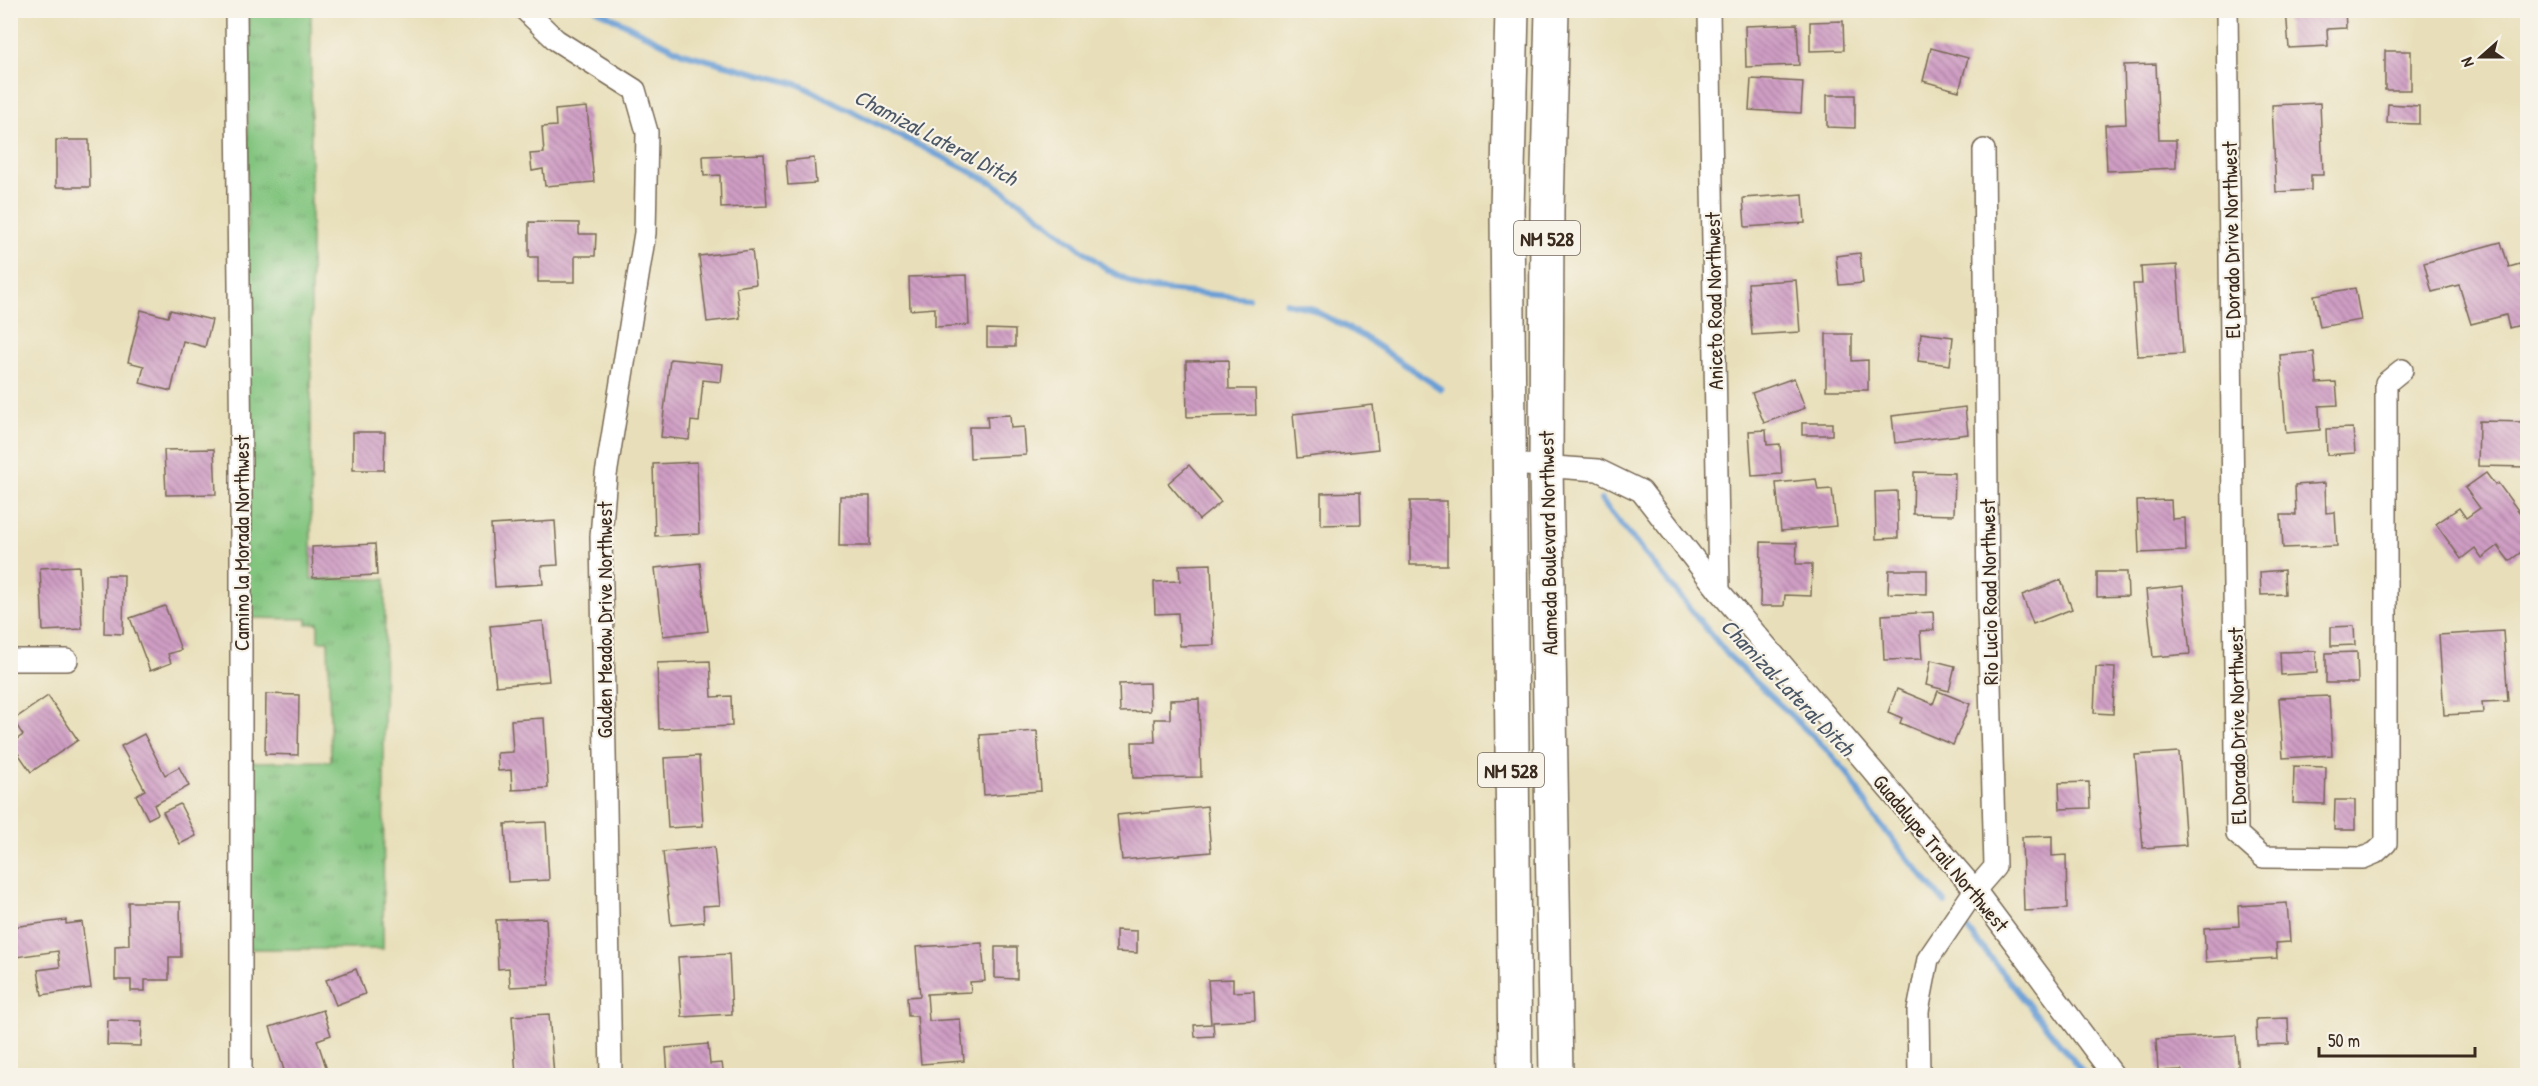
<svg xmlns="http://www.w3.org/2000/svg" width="2538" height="1086" font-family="'Patrick Hand',sans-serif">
<defs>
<pattern id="grass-tufts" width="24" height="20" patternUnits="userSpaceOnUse" patternTransform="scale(1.5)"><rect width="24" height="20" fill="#82c57f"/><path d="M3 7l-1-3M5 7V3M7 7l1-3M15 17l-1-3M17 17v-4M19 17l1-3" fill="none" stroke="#6ca067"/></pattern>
<pattern id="building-back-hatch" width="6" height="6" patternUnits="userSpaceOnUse" patternTransform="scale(1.5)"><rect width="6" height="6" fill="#cf9dc4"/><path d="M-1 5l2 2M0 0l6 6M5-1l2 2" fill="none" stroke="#a9809f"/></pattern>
</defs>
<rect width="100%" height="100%" fill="#f7f3e8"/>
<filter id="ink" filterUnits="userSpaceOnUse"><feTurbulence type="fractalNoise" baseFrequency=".0167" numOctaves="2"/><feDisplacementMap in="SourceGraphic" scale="12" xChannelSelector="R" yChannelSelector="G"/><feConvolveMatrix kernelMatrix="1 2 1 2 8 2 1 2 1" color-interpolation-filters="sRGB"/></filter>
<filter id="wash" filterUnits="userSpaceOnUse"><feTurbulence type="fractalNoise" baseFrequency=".008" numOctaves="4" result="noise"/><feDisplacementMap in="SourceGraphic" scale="24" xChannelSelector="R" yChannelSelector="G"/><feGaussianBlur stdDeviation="1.35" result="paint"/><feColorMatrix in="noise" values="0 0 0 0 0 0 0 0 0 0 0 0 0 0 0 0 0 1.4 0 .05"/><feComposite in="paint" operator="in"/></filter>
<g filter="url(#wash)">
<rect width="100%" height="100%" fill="#e8dfba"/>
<polygon fill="url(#grass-tufts)" stroke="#5e784e" stroke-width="1.5" points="248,11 311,11 311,579 385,579 383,949 248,949 246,762 331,761 328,641 318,641 318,623 307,624 307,619 246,618"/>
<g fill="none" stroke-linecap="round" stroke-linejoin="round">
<g stroke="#699ed5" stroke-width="6">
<polyline points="597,10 682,53 800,85 993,183 1026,206 1108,270 1142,288 1248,298"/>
<polyline points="1286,303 1310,308 1361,335 1441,389"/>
<polyline points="1601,500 1728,655 1823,746 1848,774 1874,817 1945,903"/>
<polyline points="1968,930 2086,1076"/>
</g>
</g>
<g id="blocks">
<g fill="url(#building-back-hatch)">
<polygon points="2286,10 2345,10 2346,28 2327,29 2328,46 2289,48"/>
<polygon points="1843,21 1844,50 1810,51 1810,22"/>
<polygon points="1797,24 1799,65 1746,67 1745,26"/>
<polygon points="1931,48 1968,58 1959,91 1923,81"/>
<rect x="2385" y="51" width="26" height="39"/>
<polygon points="2156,64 2159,140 2176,140 2176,168 2107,171 2105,125 2126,124 2124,65"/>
<polygon points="1751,79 1803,82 1801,113 1749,110"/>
<polygon points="1827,95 1855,95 1855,128 1827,127"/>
<polygon points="2320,103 2323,175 2311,175 2311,190 2276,192 2272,105"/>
<polygon points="2388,104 2419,106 2419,124 2387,123"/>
<polygon points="587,107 594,182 545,186 543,169 532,171 530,154 544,153 542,127 556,126 555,110"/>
<polygon points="56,140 89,140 90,187 56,187"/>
<polygon points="764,154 767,206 721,208 720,175 704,176 703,156"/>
<polygon points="814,158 816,183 788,185 786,161"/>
<polygon points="1803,194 1805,223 1745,227 1743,198"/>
<polygon points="529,222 579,223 579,234 596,234 595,256 575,256 575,282 538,282 538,257 529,257"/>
<polygon points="2501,242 2509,267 2520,264 2528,291 2528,323 2509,328 2506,315 2471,324 2459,285 2432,292 2424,263"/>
<polygon points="752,250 756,284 736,287 740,318 707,322 699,256"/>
<polygon points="1860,253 1863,283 1839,285 1836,256"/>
<polygon points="2177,265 2183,354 2138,356 2133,284 2142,284 2141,267"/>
<polygon points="967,275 969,325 935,327 935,308 910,310 909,277"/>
<polygon points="1796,280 1800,332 1752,335 1748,283"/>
<polygon points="2355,288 2361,320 2320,327 2314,295"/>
<polygon points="141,310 168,317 170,310 212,320 205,347 183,341 171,391 140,383 144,366 128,362"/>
<polygon points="987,329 1015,330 1015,347 987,347"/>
<polygon points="1921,333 1953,337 1950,365 1918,361"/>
<polygon points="1826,334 1852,334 1852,361 1868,360 1868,390 1826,390"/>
<polygon points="2314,352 2317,383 2336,382 2338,405 2319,406 2320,430 2286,433 2280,355"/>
<polygon points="670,359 723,364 721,382 703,380 699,422 691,421 689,440 661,437"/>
<polygon points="1228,360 1229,389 1255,389 1256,415 1187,417 1186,361"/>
<polygon points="1794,378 1805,408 1764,423 1752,393"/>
<polygon points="1373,405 1378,449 1297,458 1293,414"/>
<polygon points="1965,407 1968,434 1895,443 1892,416"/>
<polygon points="1010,415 1011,428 1024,427 1026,455 970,458 969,427 988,427 987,416"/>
<polygon points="2479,421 2528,422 2528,467 2478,466"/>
<rect x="1802" y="423" width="30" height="12"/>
<polygon points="2353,428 2355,453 2327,455 2326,429"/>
<polygon points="1766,430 1767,445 1780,444 1782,474 1752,476 1749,431"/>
<polygon points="353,432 385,432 384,470 353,470"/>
<polygon points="214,449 216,494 166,495 164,450"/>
<polygon points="697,462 699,534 655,536 653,464"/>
<polygon points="1189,465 1221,502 1199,520 1168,483"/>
<polygon points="1914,472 1955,473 1954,515 1913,514"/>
<polygon points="2486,473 2495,485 2498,483 2528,524 2528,547 2509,561 2498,546 2482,558 2475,548 2461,559 2436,524 2459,508 2466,518 2480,508 2465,488"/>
<polygon points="1816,479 1818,490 1832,489 1836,526 1781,531 1776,483"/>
<polygon points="2325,483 2326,513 2335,512 2337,546 2283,548 2281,515 2296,515 2295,485"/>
<polygon points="1897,491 1898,538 1876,539 1875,492"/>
<polygon points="1360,492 1361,524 1321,525 1321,493"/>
<polygon points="840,496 870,496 870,546 839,546"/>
<polygon points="2171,500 2172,519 2185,518 2186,551 2139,553 2137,501"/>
<rect x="1410" y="501" width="37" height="64"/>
<polygon points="555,521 558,565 541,566 543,584 495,587 491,525"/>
<polygon points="1761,542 1797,543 1796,564 1812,564 1811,596 1785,595 1784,606 1760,606"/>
<polygon points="375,544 377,575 313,578 312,547"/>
<polygon points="700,563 708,631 663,636 655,568"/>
<polygon points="1211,564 1214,645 1180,646 1178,613 1155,614 1154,582 1180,581 1179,565"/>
<polygon points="79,566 82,629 43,631 40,568"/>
<polygon points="1889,570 1927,570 1927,594 1888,593"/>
<polygon points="2284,570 2285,594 2261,595 2260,572"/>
<polygon points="2097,572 2127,572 2128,596 2097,597"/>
<polygon points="105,575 124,575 123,634 104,633"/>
<polygon points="2061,580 2072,609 2033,624 2022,595"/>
<polygon points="2183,586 2190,654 2153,657 2146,590"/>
<polygon points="165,606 181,650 168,654 171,663 150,671 130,618"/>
<polygon points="1933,612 1934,630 1920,631 1922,659 1884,660 1882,615"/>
<polygon points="543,621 549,681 496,686 490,626"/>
<polygon points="2354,626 2355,645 2331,646 2331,627"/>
<polygon points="2503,631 2508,701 2482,702 2483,713 2444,715 2439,635"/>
<polygon points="2316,651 2317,673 2281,675 2280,652"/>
<polygon points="2357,652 2358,683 2326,683 2326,653"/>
<polygon points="1931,660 1955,666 1949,691 1926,685"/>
<polygon points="710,661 712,697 731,696 732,726 659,729 657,663"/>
<polygon points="2096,667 2115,668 2113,714 2094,713"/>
<polygon points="1149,683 1150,711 1120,712 1119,684"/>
<polygon points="1897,689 1933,704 1938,691 1970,704 1953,745 1900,723 1902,718 1888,712"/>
<polygon points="266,694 299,695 298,755 265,754"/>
<polygon points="48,696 78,740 31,772 11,743 23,735 13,720"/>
<polygon points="2329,696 2332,755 2283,758 2279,698"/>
<polygon points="1199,699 1201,777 1133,778 1132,742 1155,742 1154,719 1170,719 1170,700"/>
<polygon points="544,718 548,788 512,790 511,770 498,771 497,753 513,752 511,720"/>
<polygon points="1037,731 1041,791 984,795 980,735"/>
<polygon points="144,734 165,775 179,767 189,786 154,805 158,814 148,819 136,795 145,790 121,746"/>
<polygon points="2179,752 2186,845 2143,848 2135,755"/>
<polygon points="699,756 703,826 668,828 664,758"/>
<polygon points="2294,766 2326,767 2325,804 2293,803"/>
<polygon points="2089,782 2090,808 2060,809 2059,783"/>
<polygon points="2335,800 2355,800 2355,830 2334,830"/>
<polygon points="180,804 196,836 180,844 163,812"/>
<polygon points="1207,806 1211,852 1122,860 1117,815"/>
<polygon points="546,822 549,880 508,882 505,824"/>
<polygon points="2052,836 2052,856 2066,855 2067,909 2024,911 2022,837"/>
<polygon points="714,847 720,905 703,906 704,922 671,925 663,852"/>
<polygon points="128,902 180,902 181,957 169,957 169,980 145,980 145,991 131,991 131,980 115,980 115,946 129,945"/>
<polygon points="2287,903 2290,942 2276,943 2277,958 2206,962 2204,928 2239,926 2238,906"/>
<polygon points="546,918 549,985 510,987 509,968 498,969 496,920"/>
<polygon points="66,920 66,924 82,922 91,988 42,995 38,970 60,967 58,951 16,957 12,927"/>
<polygon points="1116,930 1137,931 1137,953 1116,952"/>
<polygon points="982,943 985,981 970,982 971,992 927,994 929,1021 960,1019 964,1061 921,1064 917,1016 908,1016 907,997 920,996 916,947"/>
<polygon points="995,947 1017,947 1017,979 995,978"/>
<polygon points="729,954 732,1014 682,1017 678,957"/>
<polygon points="356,969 365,994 336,1005 326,980"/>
<polygon points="1233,979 1233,992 1254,991 1255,1020 1213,1022 1214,1036 1195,1037 1194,1025 1211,1024 1208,980"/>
<polygon points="323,1010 331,1035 317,1040 329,1076 286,1076 270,1027"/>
<polygon points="549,1014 554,1076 516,1076 512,1016"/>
<polygon points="2288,1018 2289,1044 2257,1045 2256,1019"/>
<polygon points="108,1020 142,1021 141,1046 107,1045"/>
<polygon points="2236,1035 2239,1076 2182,1076 2182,1070 2158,1071 2156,1039"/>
<polygon points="708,1044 710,1064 722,1063 724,1076 668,1076 666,1048"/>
<polygon points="1140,1070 1158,1075 1157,1076 1139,1076"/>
</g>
</g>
</g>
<g filter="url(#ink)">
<use href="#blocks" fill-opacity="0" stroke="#786955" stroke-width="1.5"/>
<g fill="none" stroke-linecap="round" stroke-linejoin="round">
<g stroke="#786955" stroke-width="24">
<g id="street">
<polyline points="236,10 241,468 241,1076"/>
<polyline points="525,10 556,40 635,90 647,132 645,233 606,475 601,537 611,1076"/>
<polyline points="1709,10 1719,591"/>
<polyline points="2227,10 2237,834 2263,857 2363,858 2375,853 2386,843 2386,383 2402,370"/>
<polyline points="1510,464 1598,470 1641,491 1719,591 1975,890 2114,1076"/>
<polyline points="10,660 67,660"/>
<polyline points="1919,1076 1918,1011 1928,959 1975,890 1995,867 1988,609 1984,150"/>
</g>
</g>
<g stroke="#786955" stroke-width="36">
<g id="primary">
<polyline points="1512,10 1507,210 1515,1076"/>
<polyline points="1552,10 1547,210 1546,466 1556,1076"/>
</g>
</g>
<use href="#street" stroke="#fff" stroke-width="21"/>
<use href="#primary" stroke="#fff" stroke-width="33"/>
</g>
</g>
<g text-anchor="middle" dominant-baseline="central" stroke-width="4.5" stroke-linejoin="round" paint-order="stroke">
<g fill="#f7f3e8" stroke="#73665b" stroke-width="1.5">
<rect x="1514" y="221" width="66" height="34" rx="4.5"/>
<rect x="1478" y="753" width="66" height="34" rx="4.5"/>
</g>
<g font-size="20" font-weight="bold" fill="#3b2a1e">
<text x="1547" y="238">NM 528</text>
<text x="1511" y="770">NM 528</text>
</g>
<g font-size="21" fill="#3b2a1e" stroke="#f7f3e8">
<text transform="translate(2231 240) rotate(-91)">El Dorado Drive Northwest</text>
<text transform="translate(1714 301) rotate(-91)">Aniceto Road Northwest</text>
<text transform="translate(241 543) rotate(-90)">Camino la Morada Northwest</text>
<text transform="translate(1548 543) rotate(-91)">Alameda Boulevard Northwest</text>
<text transform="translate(1989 592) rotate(-91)">Rio Lucio Road Northwest</text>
<text transform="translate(604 620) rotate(-90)">Golden Meadow Drive Northwest</text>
<text transform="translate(2237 726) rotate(-91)">El Dorado Drive Northwest</text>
<text transform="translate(1941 853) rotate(50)">Guadalupe Trail Northwest</text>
</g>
<g font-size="22" font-style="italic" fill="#4d5867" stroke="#f7f3e8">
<text transform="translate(936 137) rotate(28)">Chamizal Lateral Ditch</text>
<text transform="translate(1788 687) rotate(46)">Chamizal Lateral Ditch</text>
</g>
</g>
<rect width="2538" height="1086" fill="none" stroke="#f7f3e8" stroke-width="36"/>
<g transform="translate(2481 57) rotate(249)" stroke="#f7f3e8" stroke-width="4.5" paint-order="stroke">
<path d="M0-4.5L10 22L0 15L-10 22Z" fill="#3b2a1e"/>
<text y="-9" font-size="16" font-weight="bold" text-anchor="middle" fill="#3b2a1e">N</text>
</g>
<path d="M2319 1047v9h156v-9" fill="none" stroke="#3b2a1e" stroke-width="3"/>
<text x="2328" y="1047" font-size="18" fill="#3b2a1e" stroke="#f7f3e8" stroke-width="4.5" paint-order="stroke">50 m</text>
</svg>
